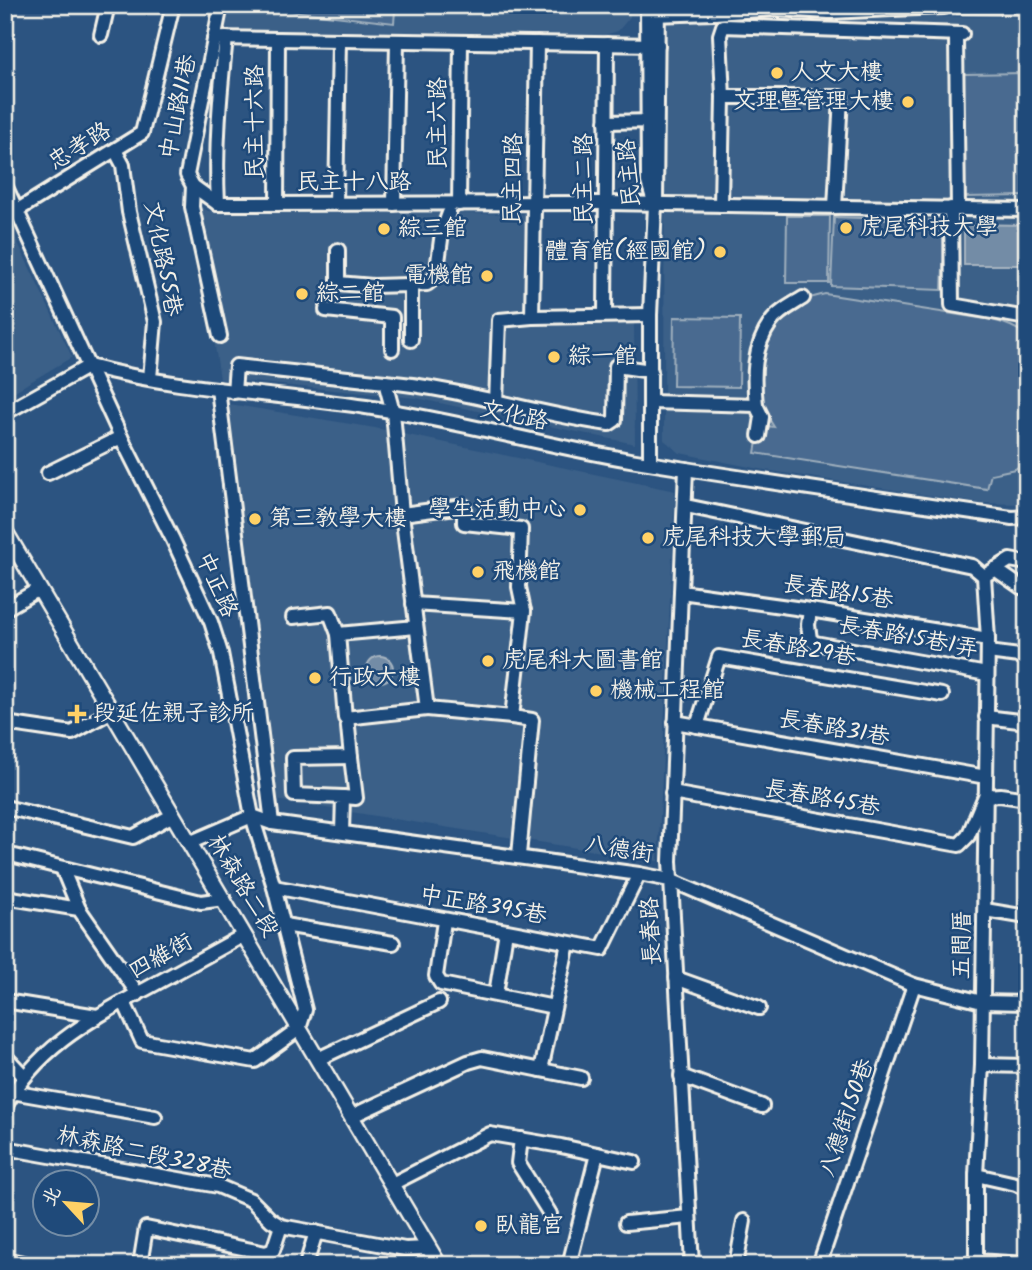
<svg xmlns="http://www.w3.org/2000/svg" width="1032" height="1270" font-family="Kalam,'LXGW WenKai TC',sans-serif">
<rect width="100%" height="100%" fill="#2c5481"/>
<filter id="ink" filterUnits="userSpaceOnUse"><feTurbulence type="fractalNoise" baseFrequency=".0143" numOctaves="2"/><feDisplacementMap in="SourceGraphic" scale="14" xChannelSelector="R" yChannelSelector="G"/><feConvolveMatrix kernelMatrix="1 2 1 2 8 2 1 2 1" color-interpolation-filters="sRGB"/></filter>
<g filter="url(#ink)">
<g fill="#3b6088">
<polygon points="229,5 631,5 630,17 618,31 598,37 346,35 224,29"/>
<polygon points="665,17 1027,17 1027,504 978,503 765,470 680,453 664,440"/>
<polygon points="193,202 208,211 525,214 525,325 634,323 635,444 416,398 220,379"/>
<polygon points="9,224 72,357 5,397 5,227"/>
<polygon points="229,404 375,428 675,491 658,861 276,800 245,585"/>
</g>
<g fill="#496b90" stroke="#9eaebc" stroke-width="2">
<polygon points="240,5 388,5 384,10 395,11 394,23"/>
<polygon points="957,5 1019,5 1019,15 957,14"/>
<polygon points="1027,73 1027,196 964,197 963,74"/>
<polygon points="787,216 830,216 829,283 786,283"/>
<polygon points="834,217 945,221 942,290 831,286"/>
<path d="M825,294l167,26c13,3 25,7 35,16v125l-12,8 -24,5 -4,15 -232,-36 5,-28 14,2 -13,-21 -7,-38 19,-43 33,-26z"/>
<polygon points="674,317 740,318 739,387 673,386"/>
</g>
<g fill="#738ca6" stroke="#a7b4c0" stroke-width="2">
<polygon points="964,224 1027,225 1027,265 964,265"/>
<circle cx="380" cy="669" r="13"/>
</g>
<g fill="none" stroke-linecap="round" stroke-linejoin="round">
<g stroke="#f4f1e8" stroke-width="18">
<g id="minor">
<polyline points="647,5 648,182 655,205 650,315 650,463"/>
<polyline points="775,9 830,12 830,6"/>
<polyline points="892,9 944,7 944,5"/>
<polyline points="830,12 892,9 892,5"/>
<polyline points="714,13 775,9 775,5"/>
<polyline points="652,15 714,13 714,5"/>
<polyline points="101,35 108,5"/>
<polyline points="214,38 658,45"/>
<polyline points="956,39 958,209"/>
<polyline points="723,97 841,97 835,207"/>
<polyline points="606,122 655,121"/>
<polyline points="115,150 123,165 129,212 155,322 150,378"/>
<polyline points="5,185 121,437 173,540 211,622 221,653 252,816 274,887 305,1010 299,1029 255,1061 142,1041 124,1002"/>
<polyline points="193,186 192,207 220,336"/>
<polyline points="656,201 658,5"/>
<polyline points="336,203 339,40"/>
<polyline points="218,204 606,203 1027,210"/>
<polyline points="218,204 193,186 187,175 221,5"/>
<path d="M218,204c-3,-55 2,-111 8,-166"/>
<polyline points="277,204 278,39"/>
<polyline points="394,204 397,41"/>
<polyline points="459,204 461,42"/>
<polyline points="721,205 723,97 720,35 723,26 962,34"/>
<polyline points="951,208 952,305 1027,318"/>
<polyline points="5,218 142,133 173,5"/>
<polyline points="338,250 338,283 373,286 409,285 411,287 411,340"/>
<polyline points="409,285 427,284 436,277 442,232 449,213"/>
<polyline points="326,310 392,317 392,349"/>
<polyline points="605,314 607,44"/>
<polyline points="532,317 537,43"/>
<path d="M385,382c75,6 149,32 224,42l6,-4 1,-54 35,5"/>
<polyline points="218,389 272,823"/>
<polyline points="234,392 236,366 385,382 393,412 402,514 427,709 345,718 338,634 416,627"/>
<polyline points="650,402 756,405 762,417 759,436"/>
<polyline points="496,403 499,320 532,317 650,315"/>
<path d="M756,405c-3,-29 -3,-58 15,-83 7,-10 21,-17 32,-24"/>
<path d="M5,413l84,-47c90,24 185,27 277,41 89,13 176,38 264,53 127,21 255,39 382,58l15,-1"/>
<polyline points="686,469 670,861 692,1265"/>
<polyline points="48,473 121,437"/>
<polyline points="686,506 972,566 984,576 988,639 982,1065 976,1175 976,1265"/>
<polyline points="402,514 464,506 464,523 521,529 519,587 524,611 512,717 427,709"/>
<polyline points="995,569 1021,587 1027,588"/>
<polyline points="984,576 1010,560 1027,563"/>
<polyline points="681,592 810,610 988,639"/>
<polyline points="413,604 524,611"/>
<polyline points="5,609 39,589"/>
<polyline points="810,610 808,625 810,639 815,643 987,674"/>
<polyline points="293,617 330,613 338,634"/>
<polyline points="988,652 1027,657"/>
<polyline points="512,717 532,720 519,855"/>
<polyline points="986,717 1027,722"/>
<polyline points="675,722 986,777"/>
<polyline points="5,723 72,733 112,711"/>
<polyline points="697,726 719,657 942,695"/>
<polyline points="672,793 959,845 968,836 985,796 1000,795 1027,799"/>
<polyline points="343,797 356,798 351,757"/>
<polyline points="5,807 133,837 173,815"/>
<polyline points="342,832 343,797 294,795 293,758 351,757 347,717"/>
<polyline points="189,843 252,816 272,823 639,874 670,880 914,985 982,1002 1027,1003"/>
<polyline points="15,856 201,902 224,899"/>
<polyline points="62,868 79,909"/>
<polyline points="274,887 602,949 639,874"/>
<polyline points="5,897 79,909 138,994"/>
<polyline points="985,910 1027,917"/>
<polyline points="444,921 436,976 441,984 554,1007"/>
<polyline points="284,925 393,943"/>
<polyline points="676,978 759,1008"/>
<polyline points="496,994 506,931"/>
<polyline points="5,1001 97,1016"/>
<polyline points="5,1056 24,1076"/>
<polyline points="318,1059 439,1002"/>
<polyline points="982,1065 1027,1066"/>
<polyline points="541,1070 568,943"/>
<polyline points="681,1076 762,1106"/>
<polyline points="6,1091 155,1117"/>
<path d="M5,1107c31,-59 85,-87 141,-118 33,-18 66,-36 98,-54"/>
<polyline points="352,1116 468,1062 482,1058 581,1078"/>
<polyline points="521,1139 518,1163 550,1214"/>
<polyline points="5,1148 218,1186 251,1200 271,1220 281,1226 405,1249 429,1248"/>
<polyline points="976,1175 1016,1184 1027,1189"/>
<polyline points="392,1184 490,1134 561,1146 634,1162"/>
<polyline points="626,1223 689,1217"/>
<polyline points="5,1259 32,1265"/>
<polyline points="976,1261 1027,1264"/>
<polyline points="140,1265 146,1228 266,1253 273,1250 281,1226"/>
<polyline points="306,1265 316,1232"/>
<polyline points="569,1265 597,1154"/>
<polyline points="736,1265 744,1221"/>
<polyline points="819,1265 914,985"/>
</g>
</g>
<g stroke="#f4f1e8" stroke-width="19">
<polyline id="major" points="5,531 439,1265"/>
</g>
<use href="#minor" stroke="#1f4a7a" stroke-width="12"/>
<use href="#major" stroke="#1f4a7a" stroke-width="14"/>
</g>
</g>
<g fill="#ffd166" stroke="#1f4a7a" stroke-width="2.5">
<circle cx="777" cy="73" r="7"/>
<circle cx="908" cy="102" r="7"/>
<circle cx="846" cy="228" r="7"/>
<circle cx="384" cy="229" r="7"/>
<circle cx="720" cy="252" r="7"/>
<circle cx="487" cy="276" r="7"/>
<circle cx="302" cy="294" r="7"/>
<circle cx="554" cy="357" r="7"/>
<circle cx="580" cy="510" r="7"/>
<circle cx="255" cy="519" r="7"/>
<circle cx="648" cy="538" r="7"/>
<circle cx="478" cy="572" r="7"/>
<circle cx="488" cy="661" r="7"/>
<circle cx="315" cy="678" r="7"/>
<circle cx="596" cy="691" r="7"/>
<path d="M73.5 703.5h7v7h7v7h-7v7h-7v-7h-7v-7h7z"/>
<circle cx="481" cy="1226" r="7"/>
</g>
<g text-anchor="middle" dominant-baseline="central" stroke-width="5" stroke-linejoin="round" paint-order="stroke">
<g font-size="23" fill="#f4f1e8" stroke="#1f4a7a" text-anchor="start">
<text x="791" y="73">人文大樓</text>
<text x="894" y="102" text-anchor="end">文理暨管理大樓</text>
<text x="860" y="228">虎尾科技大學</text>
<text x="398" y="229">綜三館</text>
<text x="706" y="252" text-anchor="end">體育館(經國館)</text>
<text x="473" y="276" text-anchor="end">電機館</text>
<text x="316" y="294">綜二館</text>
<text x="568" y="357">綜一館</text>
<text x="566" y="510" text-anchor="end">學生活動中心</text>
<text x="269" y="519">第三教學大樓</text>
<text x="662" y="538">虎尾科技大學郵局</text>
<text x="492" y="572">飛機館</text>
<text x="502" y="661">虎尾科大圖書館</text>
<text x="329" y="678">行政大樓</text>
<text x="610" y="691">機械工程館</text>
<text x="93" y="714">段延佐親子診所</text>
<text x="495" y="1226">臥龍宮</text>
</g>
<g font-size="23" fill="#f4f1e8" stroke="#1f4a7a">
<text transform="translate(179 107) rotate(-79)">中山路11巷</text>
<text transform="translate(256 122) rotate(-90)">民主十六路</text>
<text transform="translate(439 123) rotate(-90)">民主六路</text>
<text transform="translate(80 147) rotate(-32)">忠孝路</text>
<text transform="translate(630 173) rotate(-95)">民主路</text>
<text transform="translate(514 179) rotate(-89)">民主四路</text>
<text transform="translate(585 179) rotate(-90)">民主二路</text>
<text x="354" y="183">民主十八路</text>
<text transform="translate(162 259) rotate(79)">文化路55巷</text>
<text transform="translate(514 416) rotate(12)">文化路</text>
<text transform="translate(216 585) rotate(66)">中正路</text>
<text transform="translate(838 593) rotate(9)">長春路15巷</text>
<text transform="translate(908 638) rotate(10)">長春路15巷1弄</text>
<text transform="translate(798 649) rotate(10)">長春路29巷</text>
<text transform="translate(834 729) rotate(10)">長春路31巷</text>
<text transform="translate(822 799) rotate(10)">長春路45巷</text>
<text transform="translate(619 850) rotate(9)">八德街</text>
<text transform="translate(242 886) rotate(59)">林森路二段</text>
<text transform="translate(483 906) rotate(10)">中正路395巷</text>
<text transform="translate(652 931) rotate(-93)">長春路</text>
<text transform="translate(963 945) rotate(-89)">五間厝</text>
<text transform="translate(161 957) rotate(-29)">四維街</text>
<text transform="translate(847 1118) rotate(-71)">八德街150巷</text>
<text transform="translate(144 1154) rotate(12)">林森路二段328巷</text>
</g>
</g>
<rect width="1032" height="1270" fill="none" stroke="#1f4a7a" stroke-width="28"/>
<rect x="14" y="14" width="1004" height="1242" fill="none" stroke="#f4f1e8" stroke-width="2.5" filter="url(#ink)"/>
<g transform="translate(66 1203) rotate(296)"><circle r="33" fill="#1f4a7a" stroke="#748da6" stroke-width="2"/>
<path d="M0-5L12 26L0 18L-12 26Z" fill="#ffd166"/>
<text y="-10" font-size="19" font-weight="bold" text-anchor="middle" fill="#f4f1e8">北</text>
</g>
</svg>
